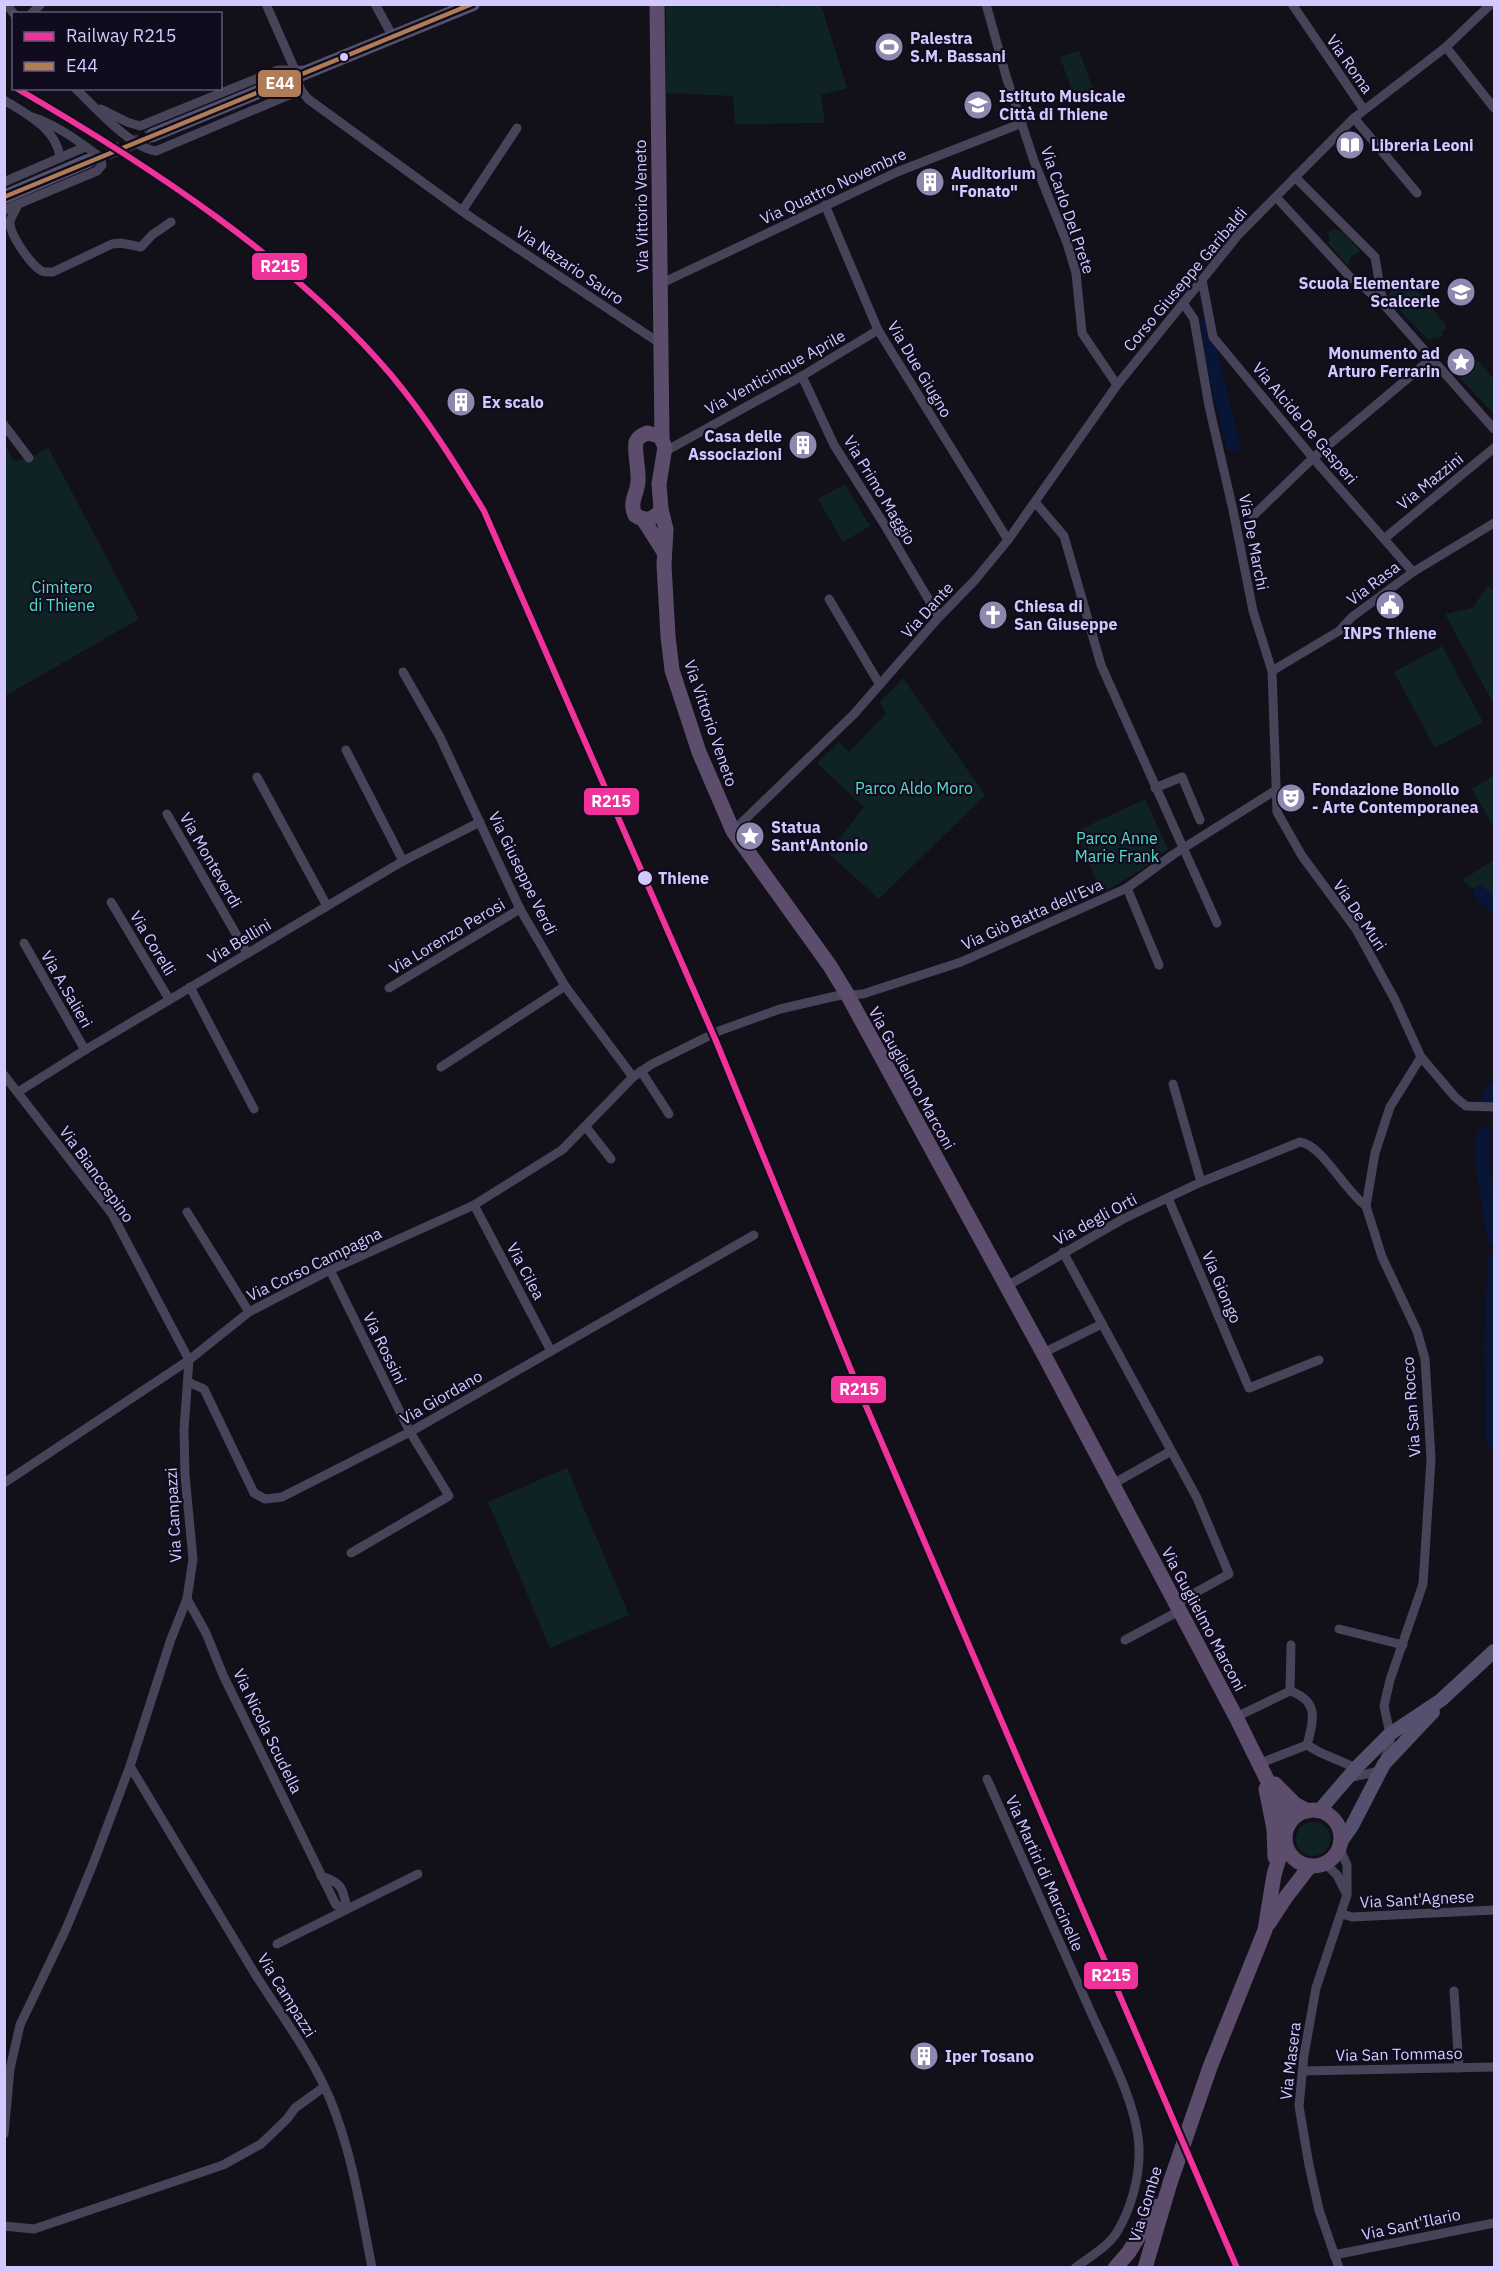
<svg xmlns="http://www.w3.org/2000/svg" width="1499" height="2272" font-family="'IBM Plex Sans',sans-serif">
<rect width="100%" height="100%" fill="#121019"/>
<g fill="#0f2325">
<polygon points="666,5 773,4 776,8 784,5 821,5 847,88 821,95 825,123 735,124 733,96 666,93"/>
<polygon points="1079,51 1093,89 1074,96 1060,57"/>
<polygon points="1333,229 1342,231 1361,252 1351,256 1348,266 1328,243 1330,241 1328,233"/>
<polygon points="1397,280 1411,283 1446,325 1447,328 1442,331 1442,336 1439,339 1434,337 1430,341 1389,299 1389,289"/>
<polygon points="1466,348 1494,379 1494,412 1492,412 1450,367 1455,359 1454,355"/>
<polygon points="5,445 14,461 30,458 48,447 139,619 5,696"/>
<polygon points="845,484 870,526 843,542 818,499"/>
<polygon points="1488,586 1494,591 1494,705 1445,614 1472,608"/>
<polygon points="1442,646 1483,722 1435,748 1394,672"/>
<polygon points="903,678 985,795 879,899 828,853 864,807 817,763 839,742 849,752 886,714 880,702"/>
<polygon points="1494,775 1494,827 1472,789"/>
<polygon points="1145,799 1168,849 1141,870 1102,893 1075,832"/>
<path d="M1494,860v43c-10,-9 -22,-14 -32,-23z"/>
<polygon points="567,1468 629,1615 550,1648 488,1502"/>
<circle cx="1313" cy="1839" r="17"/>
</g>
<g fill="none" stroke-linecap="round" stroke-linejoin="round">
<g stroke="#091536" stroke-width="14">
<polyline points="1208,322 1212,357 1233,445"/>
<polyline points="1480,893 1494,905"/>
<polyline points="1487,1100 1494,1089"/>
<path d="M1484,1133c-5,36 6,70 10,106"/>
<polyline points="1493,1443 1492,1345 1494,1260"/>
</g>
<polyline stroke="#2f2c3c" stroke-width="14" stroke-dasharray="14 7" stroke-linecap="butt" points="88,161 153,135"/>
<g stroke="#47445a" stroke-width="9">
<polyline points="6,4 14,14"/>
<polyline points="266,4 295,70"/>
<polyline points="375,4 393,37"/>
<polyline points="986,4 1006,76 1034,161 1067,243 1076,273 1082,333 1117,385"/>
<polyline points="1292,4 1364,110"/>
<polyline points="31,14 41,4"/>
<polyline points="1446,47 1494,108"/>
<polyline points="296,77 301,90 308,99 469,216 661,344"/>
<path d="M75,88c19,18 56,60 81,63l145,-61"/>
<path d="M4,100c23,14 53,29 56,58"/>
<polyline points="101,109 127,122 140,126 278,70 306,70"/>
<polyline points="1354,118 1417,193"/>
<polyline points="1295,177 1375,257 1381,293 1385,305"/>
<polyline points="4,182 85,147"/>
<polyline points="1276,197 1351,278 1359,283 1386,307 1494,429"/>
<path d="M18,204c-2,6 -7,12 -8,18 -1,12 20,41 30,48 4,3 8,2 13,2l59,-28 9,-1 20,4 11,-12 19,-13"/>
<polyline points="825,205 878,330 1008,540"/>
<path d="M4,210l93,-39 5,-6 -1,-7c-18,-14 -47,-35 -69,-41"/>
<polyline points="462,211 517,128"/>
<polyline points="1202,280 1213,337 1313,458 1413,572"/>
<polyline points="660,284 897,172 1022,123"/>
<polyline points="1183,303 1194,319 1209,406 1233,510 1253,611 1272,671 1277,812 1302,856 1356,929 1395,1000 1421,1057 1455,1097 1466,1106 1494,1107"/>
<polyline points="802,376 834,445 884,524 939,617"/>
<polyline points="4,425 29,458"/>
<polyline points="664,452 802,376 878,330"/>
<polyline points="1035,502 1064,536 1101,665 1217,923"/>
<polyline points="1253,516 1313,458 1432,358"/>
<polyline points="1385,538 1494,448"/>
<polyline points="829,599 880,685"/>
<polyline points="1272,671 1339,631 1352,617 1413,572 1494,523"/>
<polyline points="403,672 440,737 520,909 565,986 633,1077"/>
<polyline points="346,750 403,861"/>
<polyline points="257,777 327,906"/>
<polyline points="1155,788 1182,777 1200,820"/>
<polyline points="167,814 247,953"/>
<polyline points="733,831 854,714 939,617 975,580 1008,540 1117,385 1239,234 1354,118 1446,47 1491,4"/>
<polyline points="1127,888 1159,965"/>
<polyline points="111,902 169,999"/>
<polyline points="24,943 85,1050"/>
<polyline points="190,987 254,1109"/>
<polyline points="389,988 520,909"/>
<polyline points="441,1067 565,986"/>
<polyline points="641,1071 669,1114"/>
<polyline points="4,1075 112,1214 189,1360 184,1430 185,1475 193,1559 187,1599 171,1639 130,1766 93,1864 66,1929 20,2025 10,2069 4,2134"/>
<polyline points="1173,1084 1201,1182"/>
<polyline points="18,1092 85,1050 403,861 480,822"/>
<polyline points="586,1127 611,1159"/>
<polyline points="1168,1198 1249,1388 1319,1360"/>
<polyline points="474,1205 551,1351"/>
<polyline points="187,1212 249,1312"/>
<polyline points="1063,1252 1197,1498 1229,1574 1175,1604"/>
<polyline points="330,1270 410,1432 449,1496 351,1553"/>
<path d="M1007,1286l116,-67 78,-37 99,-40c21,2 45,49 66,64"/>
<polyline points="1043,1353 1102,1324"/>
<polyline points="188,1382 204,1389 254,1493 265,1499 282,1497 410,1432 754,1235"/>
<polyline points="4,1483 189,1360 249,1312 330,1270 474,1205 562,1150 633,1077 652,1064 719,1031 780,1009 836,996 863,994 961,962 1127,888 1174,854 1276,790"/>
<polyline points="1113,1484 1171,1451"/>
<polyline points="187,1599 206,1633 223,1675 336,1905 347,1909"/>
<polyline points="1339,1629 1403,1645"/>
<polyline points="1125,1640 1179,1611"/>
<polyline points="1290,1691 1291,1645"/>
<path d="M1236,1717l54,-26c29,10 24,28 17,54"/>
<polyline points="1307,1745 1319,1752 1356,1768"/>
<polyline points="1384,1761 1390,1744 1390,1734 1384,1706 1390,1680 1423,1584 1431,1459 1425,1359 1417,1331 1382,1257 1366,1206 1375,1153 1390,1107 1421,1057"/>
<polyline points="1258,1764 1307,1745"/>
<path d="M130,1766c42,69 83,139 125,208 26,41 56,80 75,125 22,53 31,112 42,169"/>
<polyline points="1348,1778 1380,1771"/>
<path d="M987,1779c34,76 68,153 102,229 18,41 49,97 50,141 1,28 -8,60 -22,83 -9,15 -28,25 -42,36"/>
<polyline points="1339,1847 1347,1865 1347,1895 1316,1988 1304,2055 1299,2106 1309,2165 1319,2210 1339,2268"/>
<polyline points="1325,1863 1337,1875 1347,1895"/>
<path d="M321,1876c21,6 22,13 26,33"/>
<polyline points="1342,1914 1352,1917 1494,1910"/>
<polyline points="277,1944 418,1874"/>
<polyline points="1454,1991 1459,2068"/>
<polyline points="1303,2071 1494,2067"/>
<polyline points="4,2226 34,2229 223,2165 261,2144 287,2119 295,2108 324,2087"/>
<polyline points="1334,2255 1494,2223"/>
</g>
<g stroke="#53516d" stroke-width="14">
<polyline points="153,135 473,4"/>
<polyline points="4,197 88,161"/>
<polyline points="1319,1811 1356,1768 1390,1734 1441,1700 1494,1651"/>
<polyline points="1340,1843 1352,1826 1384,1764 1433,1712"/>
</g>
<g stroke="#5c4d6c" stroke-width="15">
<polyline points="657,4 662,438"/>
<path d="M647,433l13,3 5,11 -6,37 2,25c-6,11 -16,13 -26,6 -6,-13 2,-21 3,-33 1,-11 -4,-33 -2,-40 2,-5 6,-7 11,-9z"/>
<polyline points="661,509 666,529 664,565 668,636 672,670 699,752 733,831 830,966 847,994 1043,1353 1236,1717 1289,1824"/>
<polyline points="643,519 664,552"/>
<polyline points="1275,1784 1296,1805 1308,1811"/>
<polyline points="1266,1789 1274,1829 1275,1857"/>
<circle cx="1313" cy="1838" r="28"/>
<polyline points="1269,1923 1286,1897 1310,1866"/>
<polyline points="1115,2268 1129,2252 1157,2206"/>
<polyline points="1145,2268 1170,2183 1210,2067 1265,1930 1274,1875 1285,1838"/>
</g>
<g stroke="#100c1d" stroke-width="9">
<polyline id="bus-1" points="4,197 472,4"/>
</g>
<use href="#bus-1" stroke="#b07c57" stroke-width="4.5"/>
<g stroke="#100c1d" stroke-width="10">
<path id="rail-1" d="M16,88c131,76 278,172 376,288 35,42 64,89 92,135l232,530 144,351 377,876"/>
</g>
<use href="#rail-1" stroke="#ef339a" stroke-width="6"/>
</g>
<defs>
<g id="stadium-disc" transform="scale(1.5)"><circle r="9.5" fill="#8f88ae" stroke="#100c1d"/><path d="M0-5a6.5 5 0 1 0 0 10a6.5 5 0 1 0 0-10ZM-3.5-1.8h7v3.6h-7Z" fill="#fff"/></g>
<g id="university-disc" transform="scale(1.5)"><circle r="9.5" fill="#8f88ae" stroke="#100c1d"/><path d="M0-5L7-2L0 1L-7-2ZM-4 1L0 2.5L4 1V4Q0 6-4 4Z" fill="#fff"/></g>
<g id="library-disc" transform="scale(1.5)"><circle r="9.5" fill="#8f88ae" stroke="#100c1d"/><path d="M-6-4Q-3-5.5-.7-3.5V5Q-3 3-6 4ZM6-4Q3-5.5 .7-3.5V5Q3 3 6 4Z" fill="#fff"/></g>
<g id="building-disc" transform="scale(1.5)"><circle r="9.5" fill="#8f88ae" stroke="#100c1d"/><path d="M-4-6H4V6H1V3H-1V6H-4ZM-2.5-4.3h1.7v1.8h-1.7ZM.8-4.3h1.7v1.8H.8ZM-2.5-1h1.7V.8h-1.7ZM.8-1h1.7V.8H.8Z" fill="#fff"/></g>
<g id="school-disc" transform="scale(1.5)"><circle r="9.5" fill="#8f88ae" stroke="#100c1d"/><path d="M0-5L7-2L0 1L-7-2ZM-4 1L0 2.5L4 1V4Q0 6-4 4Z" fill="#fff"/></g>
<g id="sight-disc" transform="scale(1.5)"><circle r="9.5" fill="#8f88ae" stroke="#100c1d"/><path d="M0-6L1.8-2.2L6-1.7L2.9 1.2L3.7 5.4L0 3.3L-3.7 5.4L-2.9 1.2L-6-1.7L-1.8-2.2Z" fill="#fff"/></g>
<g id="civic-disc" transform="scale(1.5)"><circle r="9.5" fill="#8f88ae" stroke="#100c1d"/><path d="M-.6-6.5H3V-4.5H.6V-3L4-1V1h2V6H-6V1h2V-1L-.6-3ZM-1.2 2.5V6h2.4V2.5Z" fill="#fff"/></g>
<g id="church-disc" transform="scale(1.5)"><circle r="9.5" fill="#8f88ae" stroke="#100c1d"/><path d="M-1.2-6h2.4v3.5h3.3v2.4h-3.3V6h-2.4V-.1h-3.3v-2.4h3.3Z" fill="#fff"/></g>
<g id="theatre-disc" transform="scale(1.5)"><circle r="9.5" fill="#8f88ae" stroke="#100c1d"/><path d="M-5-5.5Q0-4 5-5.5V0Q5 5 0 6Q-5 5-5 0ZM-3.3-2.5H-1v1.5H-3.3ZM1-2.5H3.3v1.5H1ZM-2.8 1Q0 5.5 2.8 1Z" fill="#fff"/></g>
</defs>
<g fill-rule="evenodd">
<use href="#stadium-disc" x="889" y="47"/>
<use href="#university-disc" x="978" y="105"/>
<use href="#library-disc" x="1350" y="145"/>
<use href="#building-disc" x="930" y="182"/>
<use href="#school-disc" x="1461" y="292"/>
<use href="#sight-disc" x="1461" y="362"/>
<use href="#building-disc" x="461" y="402"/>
<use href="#building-disc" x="803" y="445"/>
<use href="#civic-disc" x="1390" y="605"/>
<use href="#church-disc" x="993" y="615"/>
<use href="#theatre-disc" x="1291" y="798"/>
<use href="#sight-disc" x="750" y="836"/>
<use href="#building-disc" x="924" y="2056"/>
</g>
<g fill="#d3c8ff" stroke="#100c1d" stroke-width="2">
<circle cx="344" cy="57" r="5"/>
<circle cx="645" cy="878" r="8"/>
</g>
<g text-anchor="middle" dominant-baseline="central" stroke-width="4.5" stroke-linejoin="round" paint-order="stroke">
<g font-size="16" font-weight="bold" fill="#d3c8ff" stroke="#100c1d" text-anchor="start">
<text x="910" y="38">Palestra<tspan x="910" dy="18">S.M. Bassani</tspan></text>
<text x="999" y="96">Istituto Musicale<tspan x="999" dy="18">Città di Thiene</tspan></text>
<text x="1371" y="145">Libreria Leoni</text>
<text x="951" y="173">Auditorium<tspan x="951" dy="18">"Fonato"</tspan></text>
<text x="1440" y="283" text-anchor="end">Scuola Elementare<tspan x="1440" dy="18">Scalcerle</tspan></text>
<text x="1440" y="353" text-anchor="end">Monumento ad<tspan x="1440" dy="18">Arturo Ferrarin</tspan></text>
<text x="482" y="402">Ex scalo</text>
<text x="782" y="436" text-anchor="end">Casa delle<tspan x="782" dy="18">Associazioni</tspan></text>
<text x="1014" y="606">Chiesa di<tspan x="1014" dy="18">San Giuseppe</tspan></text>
<text x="1390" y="633" text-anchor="middle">INPS Thiene</text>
<text x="1312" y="789">Fondazione Bonollo<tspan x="1312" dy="18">- Arte Contemporanea</tspan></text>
<text x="771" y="827">Statua<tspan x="771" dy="18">Sant'Antonio</tspan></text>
<text x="945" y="2056">Iper Tosano</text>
</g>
<g font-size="16" fill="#d3c8ff" stroke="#100c1d">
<text transform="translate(1350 64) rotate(55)">Via Roma</text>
<text transform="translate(833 186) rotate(-25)">Via Quattro Novembre</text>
<text transform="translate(641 206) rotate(-91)">Via Vittorio Veneto</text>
<text transform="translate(1068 210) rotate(71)">Via Carlo Del Prete</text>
<text transform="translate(570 265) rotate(34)">Via Nazario Sauro</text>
<text transform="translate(1185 279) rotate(-50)">Corso Giuseppe Garibaldi</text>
<text transform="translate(920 369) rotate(59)">Via Due Giugno</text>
<text transform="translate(775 372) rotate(-29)">Via Venticinque Aprile</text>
<text transform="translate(1305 423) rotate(50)">Via Alcide De Gasperi</text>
<text transform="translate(1430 481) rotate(-39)">Via Mazzini</text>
<text transform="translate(880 490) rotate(59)">Via Primo Maggio</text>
<text transform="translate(1254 542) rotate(79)">Via De Marchi</text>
<text transform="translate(1373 583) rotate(-37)">Via Rasa</text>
<text transform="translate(927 610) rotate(-48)">Via Dante</text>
<text transform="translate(711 723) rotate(71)">Via Vittorio Veneto</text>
<text transform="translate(211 860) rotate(60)">Via Monteverdi</text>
<text transform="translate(523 873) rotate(64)">Via Giuseppe Verdi</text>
<text transform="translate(1032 914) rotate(-24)">Via Giò Batta dell'Eva</text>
<text transform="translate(1360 915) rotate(56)">Via De Muri</text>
<text transform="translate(447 936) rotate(-31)">Via Lorenzo Perosi</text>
<text transform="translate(239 941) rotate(-31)">Via Bellini</text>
<text transform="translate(153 943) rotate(59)">Via Corelli</text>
<text transform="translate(67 989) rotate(60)">Via A.Salieri</text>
<text transform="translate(912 1078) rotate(61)">Via Guglielmo Marconi</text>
<text transform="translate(97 1174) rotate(54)">Via Biancospino</text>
<text transform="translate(1095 1219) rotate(-28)">Via degli Orti</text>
<text transform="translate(314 1264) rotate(-26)">Via Corso Campagna</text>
<text transform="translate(526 1271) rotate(62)">Via Cilea</text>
<text transform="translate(1222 1287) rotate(67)">Via Giongo</text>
<text transform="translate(385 1348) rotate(64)">Via Rossini</text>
<text transform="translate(441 1397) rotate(-30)">Via Giordano</text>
<text transform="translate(1411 1407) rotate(-94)">Via San Rocco</text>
<text transform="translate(173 1515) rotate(-93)">Via Campazzi</text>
<text transform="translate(1204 1619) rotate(62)">Via Guglielmo Marconi</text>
<text transform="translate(268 1731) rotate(64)">Via Nicola Scudella</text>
<text transform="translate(1045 1873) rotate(66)">Via Martiri di Marcinelle</text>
<text transform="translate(1417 1899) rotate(-3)">Via Sant'Agnese</text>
<text transform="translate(287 1995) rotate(58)">Via Campazzi</text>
<text transform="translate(1399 2054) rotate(-1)">Via San Tommaso</text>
<text transform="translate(1290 2061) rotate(-83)">Via Masera</text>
<text transform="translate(1145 2204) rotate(-73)">Via Gombe</text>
<text transform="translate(1411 2224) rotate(-12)">Via Sant'Ilario</text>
</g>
<g font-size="16" fill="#55dec8" stroke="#100c1d">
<text x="62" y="587">Cimitero<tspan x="62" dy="18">di Thiene</tspan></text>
<text x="914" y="788">Parco Aldo Moro</text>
<text x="1117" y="838">Parco Anne<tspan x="1117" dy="18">Marie Frank</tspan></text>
</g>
<g font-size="16" font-weight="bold" fill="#d3c8ff" stroke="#100c1d" text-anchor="start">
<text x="658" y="878">Thiene</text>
</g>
</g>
<g stroke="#100c1d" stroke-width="2">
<rect x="257" y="69" width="45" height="29" rx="6" fill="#b07c57"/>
<rect x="251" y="252" width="57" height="29" rx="6" fill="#ef339a"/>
<rect x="583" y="787" width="57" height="29" rx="6" fill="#ef339a"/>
<rect x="830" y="1375" width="57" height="29" rx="6" fill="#ef339a"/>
<rect x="1083" y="1961" width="56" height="29" rx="6" fill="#ef339a"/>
</g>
<g font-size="16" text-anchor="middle" font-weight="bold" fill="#fff">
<text x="280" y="89">E44</text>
<text x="280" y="272">R215</text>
<text x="611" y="807">R215</text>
<text x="859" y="1395">R215</text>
<text x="1111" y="1981">R215</text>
</g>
<rect width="1499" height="2272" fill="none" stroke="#d3c8ff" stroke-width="12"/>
<rect x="12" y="12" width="210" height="78" fill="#100c1d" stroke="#5e5777" stroke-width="1.5"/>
<rect x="24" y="32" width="30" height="9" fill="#ef339a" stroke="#5e5777" stroke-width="1.5"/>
<text x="66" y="42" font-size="18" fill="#d3c8ff">Railway R215</text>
<rect x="24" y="62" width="30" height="9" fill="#b07c57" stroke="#5e5777" stroke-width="1.5"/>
<text x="66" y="72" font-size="18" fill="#d3c8ff">E44</text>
</svg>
